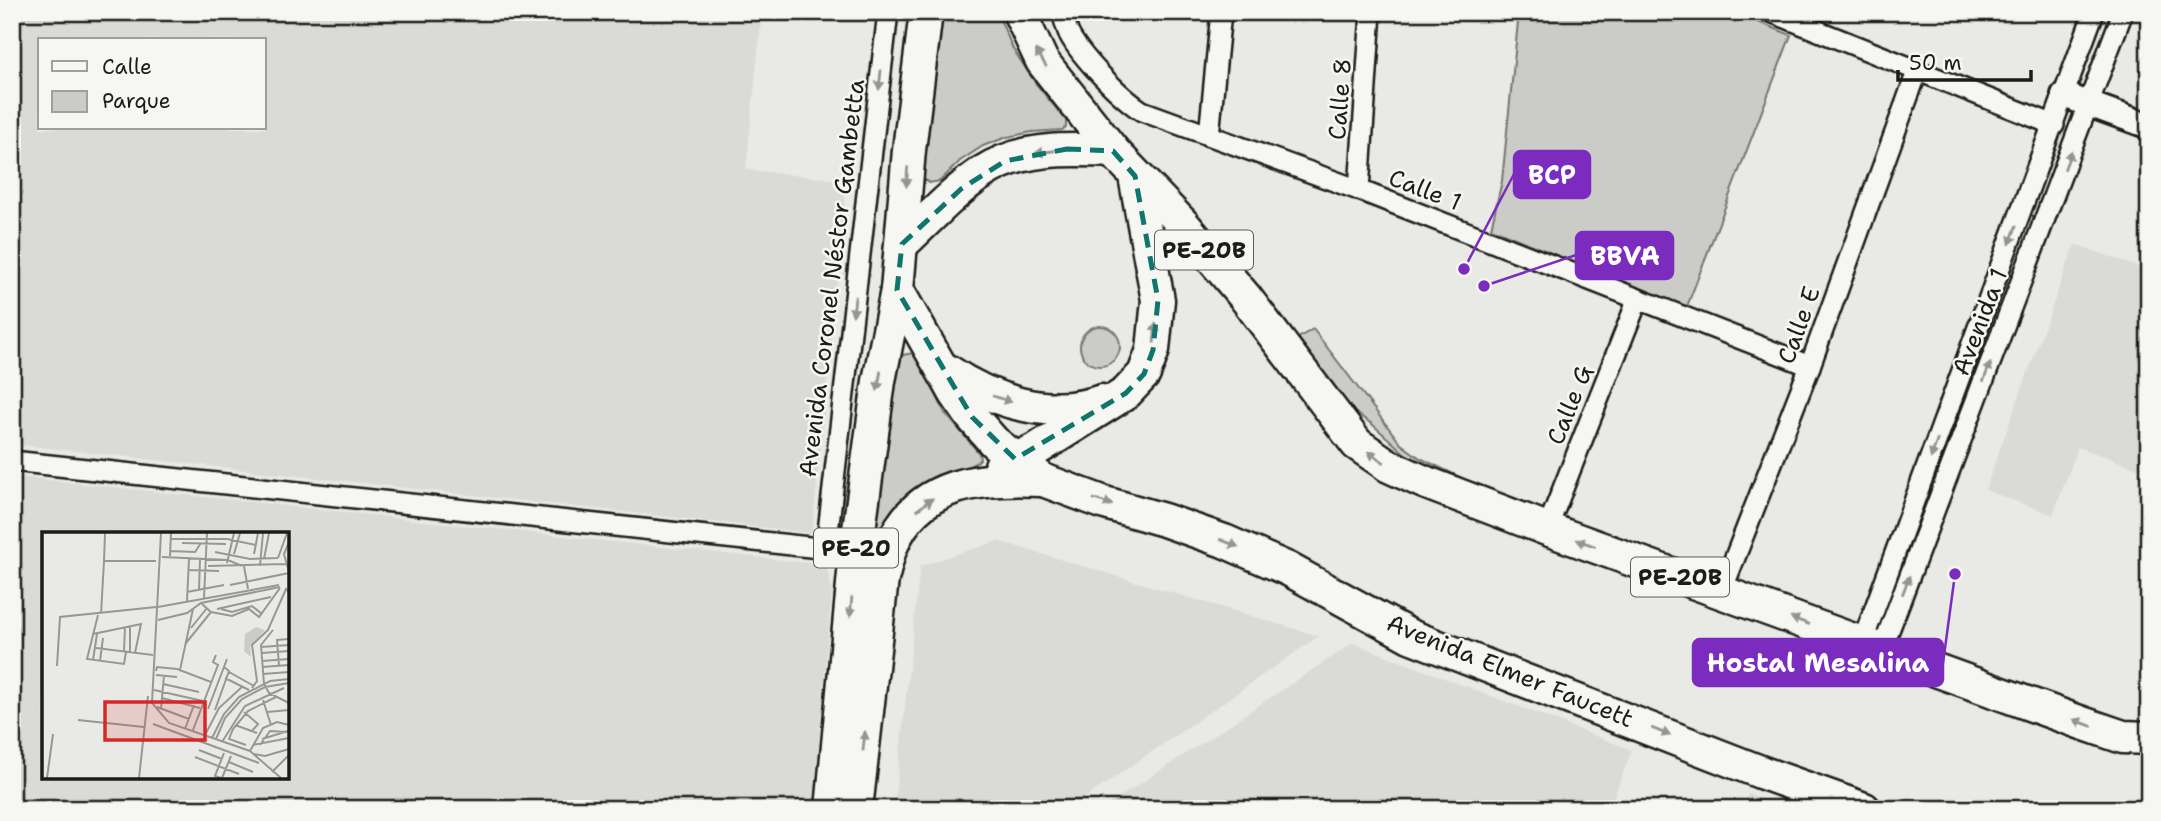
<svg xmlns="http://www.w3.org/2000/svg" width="2161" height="821" font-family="'Shantell Sans',sans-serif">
<rect width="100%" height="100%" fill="#e9e9e5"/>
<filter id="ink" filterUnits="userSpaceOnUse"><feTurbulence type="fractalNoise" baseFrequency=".0143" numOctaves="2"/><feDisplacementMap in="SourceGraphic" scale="14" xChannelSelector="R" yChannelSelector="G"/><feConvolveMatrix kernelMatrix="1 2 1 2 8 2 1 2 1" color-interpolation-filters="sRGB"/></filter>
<g filter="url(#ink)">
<g fill="#dadad6" fill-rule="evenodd">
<path d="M12,12h750l-16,158 86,9 14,10 -34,344 -800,-89zM40,40h224v88h-224z"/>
<polygon points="2075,244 2149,271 2149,472 2078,447 2053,515 1985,490"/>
<path d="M12,476l814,89 6,25 -19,219h-801zM287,534v243h-243v-243z"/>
<polygon points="998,541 1319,636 1069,809 894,809 920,566"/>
<polygon points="1353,643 1632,750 1609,809 1102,809"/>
<polygon points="1748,794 1787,809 1743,809"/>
</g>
<g fill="#cbcbc7" stroke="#747472" stroke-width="2">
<polygon points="940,12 997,12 1013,49 1036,84 1066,120 1066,127 1062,130 1032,132 1007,137 983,146 960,161 940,181 929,183 921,176"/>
<polygon points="1519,12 1733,12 1791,35 1686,309 1491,228 1502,181"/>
<circle cx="1100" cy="346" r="20"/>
<polygon points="1313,329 1401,444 1420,458 1491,492 1488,497 1412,460 1372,424 1342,404 1295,340"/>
<path d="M913,353l4,2 28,58 34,40 1,6c-9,10 -28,10 -40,16 -39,16 -50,53 -67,89l10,-103 16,-103 4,-3z"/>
</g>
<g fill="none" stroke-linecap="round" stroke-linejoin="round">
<g stroke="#1c1c1c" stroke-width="24">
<g id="minor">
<path d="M1062,12c2,7 4,15 7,22 12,23 51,63 73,77l217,79 451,176"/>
<polyline points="1771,12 2054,125"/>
<polyline points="1209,136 1221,12"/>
<polyline points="1359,190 1371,12"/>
<polyline points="12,461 856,552"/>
<polyline points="1547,529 1638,299"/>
<polyline points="826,549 888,12"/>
<polyline points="1721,593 1810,366 1917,72"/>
<polyline points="1862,643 2094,12"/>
<polyline points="1882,649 2123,12"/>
</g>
</g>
<g stroke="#1c1c1c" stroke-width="30">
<polyline id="tertiary" points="2064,95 2149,126"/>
</g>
<g stroke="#1c1c1c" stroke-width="37">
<g id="trunk">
<polyline points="1019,12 1042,61 1113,151 1183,224 1245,297 1357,444 1389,466 1424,482 1547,529 2082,723 2123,737 2149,738"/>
<path d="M902,244c26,-24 51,-52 81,-72 38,-25 86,-23 130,-21"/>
<polyline points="897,290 956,394 972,417 994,442 1043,480 1105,503 1164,520 1224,541 1288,569 1410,636 1763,773 1864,809"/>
<path d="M946,370c45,31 102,50 156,31"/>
<polyline points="1001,466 1037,449 1126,393 1144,374 1153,350 1158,300 1135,176"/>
<polyline points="832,809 856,552 879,381 897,290 909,150 926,12"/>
<path d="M856,809l26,-230c3,-10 5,-22 9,-32 26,-66 91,-70 152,-67"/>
</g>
</g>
<use href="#minor" stroke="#f6f6f2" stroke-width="19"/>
<use href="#tertiary" stroke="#f6f6f2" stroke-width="24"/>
<use href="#trunk" stroke="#f6f6f2" stroke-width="32"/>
</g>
<defs><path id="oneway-solid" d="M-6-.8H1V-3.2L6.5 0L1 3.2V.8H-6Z" transform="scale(1.75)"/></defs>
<g fill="#949492">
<use href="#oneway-solid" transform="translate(1041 58) rotate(-122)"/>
<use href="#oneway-solid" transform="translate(880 80) rotate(96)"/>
<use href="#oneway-solid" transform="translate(1045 152) rotate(172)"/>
<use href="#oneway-solid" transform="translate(2068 160) rotate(-69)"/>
<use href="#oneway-solid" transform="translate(907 177) rotate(94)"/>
<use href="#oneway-solid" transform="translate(2013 235) rotate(110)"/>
<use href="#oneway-solid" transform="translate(854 306) rotate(97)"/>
<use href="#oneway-solid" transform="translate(1155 333) rotate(-85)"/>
<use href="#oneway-solid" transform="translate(1987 372) rotate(-69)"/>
<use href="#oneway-solid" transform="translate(879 381) rotate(100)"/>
<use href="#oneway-solid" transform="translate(1002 399) rotate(18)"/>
<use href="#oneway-solid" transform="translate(1934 449) rotate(110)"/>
<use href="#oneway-solid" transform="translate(1376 457) rotate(-146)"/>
<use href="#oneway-solid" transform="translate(1103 502) rotate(18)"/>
<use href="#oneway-solid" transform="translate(925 504) rotate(-37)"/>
<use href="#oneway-solid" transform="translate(1229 543) rotate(22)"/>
<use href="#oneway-solid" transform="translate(1586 543) rotate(-160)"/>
<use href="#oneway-solid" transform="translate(1906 585) rotate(-69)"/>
<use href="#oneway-solid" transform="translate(851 607) rotate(95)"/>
<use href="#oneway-solid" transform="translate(1800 621) rotate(-160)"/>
<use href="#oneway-solid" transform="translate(2083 723) rotate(-160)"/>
<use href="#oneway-solid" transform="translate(1661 732) rotate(22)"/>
<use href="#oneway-solid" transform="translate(864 741) rotate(-84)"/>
</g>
</g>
<path fill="none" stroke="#0f766e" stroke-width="5" stroke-dasharray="14 9" stroke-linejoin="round" d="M1067,149l46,2 22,25 23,124 -5,50 -9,24 -18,19 -111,66 -43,-42 -75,-127 5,-46 59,-55 44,-28z"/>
<g text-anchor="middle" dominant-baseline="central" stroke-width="5" stroke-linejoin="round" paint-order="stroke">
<g fill="#f6f6f2" stroke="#5d5d5c" stroke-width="2">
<rect x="1155" y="230.5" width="98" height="39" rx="5"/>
<rect x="814" y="528.5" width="84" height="39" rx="5"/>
<rect x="1631" y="557.5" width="98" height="39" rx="5"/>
</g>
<g font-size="23" font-weight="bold" fill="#1c1c1c">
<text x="1204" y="250">PE-20B</text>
<text x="856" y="548">PE-20</text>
<text x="1680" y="577">PE-20B</text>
</g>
<g font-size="24" fill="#1c1c1c" stroke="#f6f6f2">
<text transform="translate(1340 99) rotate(-86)">Calle 8</text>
<text transform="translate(1425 190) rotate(21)">Calle 1</text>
<text transform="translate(832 278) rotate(-83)">Avenida Coronel Néstor Gambetta</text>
<text transform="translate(1980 322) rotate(-69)">Avenida 1</text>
<text transform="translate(1799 325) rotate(-70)">Calle E</text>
<text transform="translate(1570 405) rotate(-68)">Calle G</text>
<text transform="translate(1510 671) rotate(22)">Avenida Elmer Faucett</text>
</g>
</g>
<g transform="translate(42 532)">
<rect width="247" height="247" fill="#e9e9e5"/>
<path d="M214,95l9,3 -15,17 1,10 -7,-6 1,-17z" fill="#cbcbc7"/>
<path fill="none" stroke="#979795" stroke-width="2" d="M119,1l-9,170 17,20 81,28 31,27M129,7h56l29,6M247,10l-5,12 5,18M140,11l44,1M128,19l25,1 6,-9M173,20l35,7 28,-1M192,22l6,-21M212,22l4,-21M128,24l1,-23M120,25l66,3 14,6M236,26l9,-25M222,27l5,-26M62,29h52M62,29l1,-28M185,31l7,-30M166,34l79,-2M202,34l4,23M218,34l3,-33M146,38l31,1M188,53l59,-12M157,58l1,-31M145,60l37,-7M162,66l3,-65M145,69l2,-42M160,72l9,8 21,4 17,-7 10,8 21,-29M116,75l121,-22M175,77l54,-12M179,77l11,3 20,-6 10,8M59,82l3,-53M56,83l-11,44 37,5 2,-12M116,88l29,-7 14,-10 79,-16M88,94v26M149,96l16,-20M231,98l-12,15 3,39 5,9 20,10M51,102l48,-10 -6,29M144,111l25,-31M219,115l28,-2M54,116l57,7M82,119l1,-24M220,121l27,-2M51,128l4,-26M58,129l3,-23M220,129l27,-2M15,134l3,-49 96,-10M237,134l-2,-26 12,-1M220,135l27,-2M138,138l13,-61M114,139l1,-4 20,2 34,13M187,140l25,14M221,142l26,-2M114,143l21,2M183,146l24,12M121,152l36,8M210,156l5,-7 -5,-36 16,-15 18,-41 3,3M112,158l49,11M120,166l38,10M221,168l8,25M115,175l32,12M119,176l3,-32M166,177l19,-50M173,178l14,-39 -5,-4M202,180l14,12 -6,7M225,180l22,-2M36,188l66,7M111,192l106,39M193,193l22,8M143,197l9,-24M151,198l25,-65 -5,-3 3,-7M163,203l14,-27 24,-22M170,206l12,-24 15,-17 31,-16 19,-2M174,207l9,-21 17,-19 23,-12 24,-4M220,207l26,-8M180,210l23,-36 39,-18M204,213l-17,-6 4,-10 15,-18 28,-14M211,213l36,-7M218,213l10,-14 17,1M157,218l23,9M208,219l13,-23 14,-6 12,3M212,222l11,2 24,-7M153,225l44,17M187,230l24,10M230,240l17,-17M5,246l6,-44M97,246l9,-82M179,246l-6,-2 9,-23M180,246l9,-22"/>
<path fill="#d62828" fill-opacity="0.15" stroke="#d62828" stroke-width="3.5" d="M63,170h100v38h-100z"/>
<rect width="247" height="247" fill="none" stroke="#1c1c1c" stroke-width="3.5"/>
</g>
<path fill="none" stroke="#7b2cbf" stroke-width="2.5" d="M1464 269L1514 174M1484 286L1576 255M1955 574L1943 663"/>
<g fill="#7b2cbf" stroke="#f6f6f2" stroke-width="2.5">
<circle cx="1464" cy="269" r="7"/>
<circle cx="1484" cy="286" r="7"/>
<circle cx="1955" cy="574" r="7"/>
</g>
<g fill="#7b2cbf" stroke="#7b2cbf" stroke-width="2.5">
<rect x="1514" y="151" width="76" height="47" rx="7"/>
<rect x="1576" y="232" width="97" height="47" rx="7"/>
<rect x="1693" y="639" width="250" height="47" rx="7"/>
</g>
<g font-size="26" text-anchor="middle" font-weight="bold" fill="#fff">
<text x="1552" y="184">BCP</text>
<text x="1625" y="265">BBVA</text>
<text x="1818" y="672">Hostal Mesalina</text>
</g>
<rect width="2161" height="821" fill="none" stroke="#f6f6f2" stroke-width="42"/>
<rect x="21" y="21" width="2119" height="779" fill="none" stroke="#1c1c1c" stroke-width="2.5" filter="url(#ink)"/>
<rect x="38" y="38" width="228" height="91" fill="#f6f6f2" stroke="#9f9f9c" stroke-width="2"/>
<rect x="52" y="61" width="35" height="10" fill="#f6f6f2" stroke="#9f9f9c" stroke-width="2"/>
<text x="102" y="74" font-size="21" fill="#1c1c1c">Calle</text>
<rect x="52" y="91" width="35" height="21" fill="#cbcbc7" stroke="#9f9f9c" stroke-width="2"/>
<text x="102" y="108" font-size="21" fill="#1c1c1c">Parque</text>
<path d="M1898 70v10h133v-10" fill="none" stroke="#1c1c1c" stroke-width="3.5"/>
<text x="1909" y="70" font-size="21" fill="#1c1c1c" stroke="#f6f6f2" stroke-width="5" paint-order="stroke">50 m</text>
</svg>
